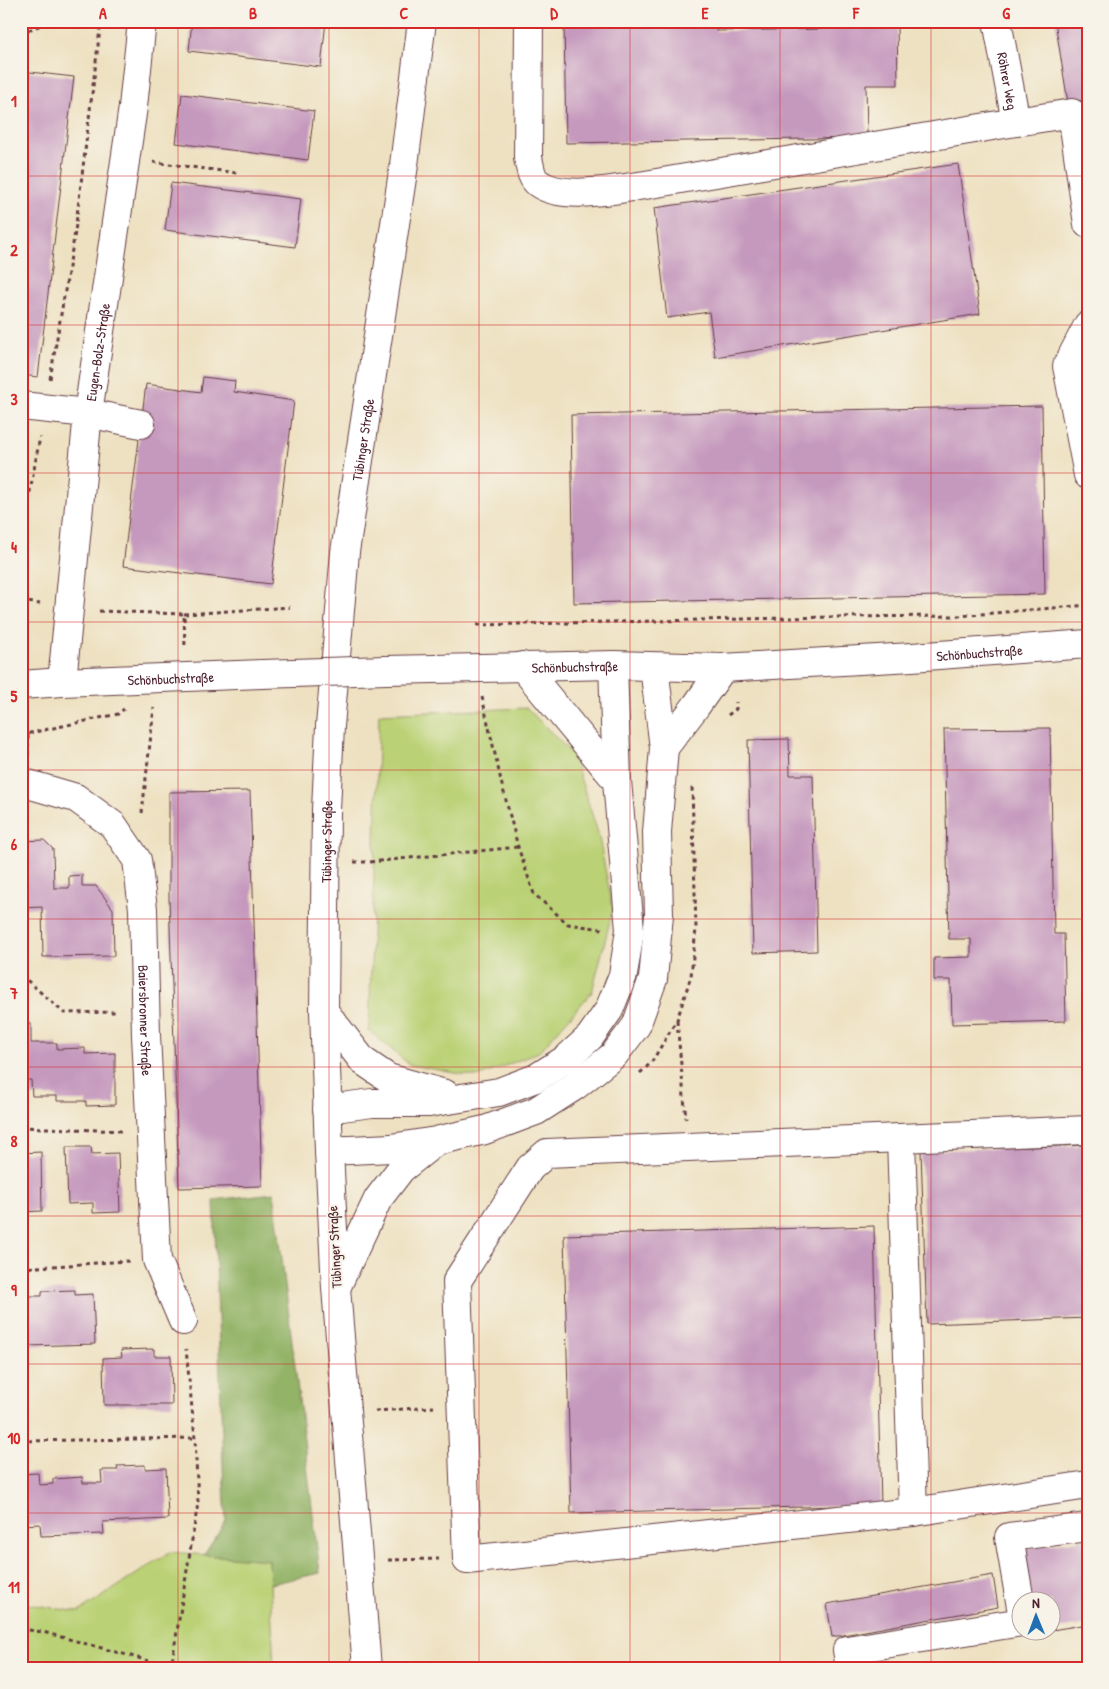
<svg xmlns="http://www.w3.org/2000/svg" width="1109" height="1689" font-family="'Patrick Hand',sans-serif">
<rect width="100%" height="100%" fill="#f7f3e8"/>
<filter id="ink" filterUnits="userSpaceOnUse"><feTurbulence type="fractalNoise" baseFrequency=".02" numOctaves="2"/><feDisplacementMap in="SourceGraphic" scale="10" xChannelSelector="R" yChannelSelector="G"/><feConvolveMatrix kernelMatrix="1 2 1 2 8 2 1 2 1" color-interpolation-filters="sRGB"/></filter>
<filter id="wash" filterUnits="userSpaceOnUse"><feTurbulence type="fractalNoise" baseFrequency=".0096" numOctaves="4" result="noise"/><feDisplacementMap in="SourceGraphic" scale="20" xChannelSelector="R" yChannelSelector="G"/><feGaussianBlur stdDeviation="1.12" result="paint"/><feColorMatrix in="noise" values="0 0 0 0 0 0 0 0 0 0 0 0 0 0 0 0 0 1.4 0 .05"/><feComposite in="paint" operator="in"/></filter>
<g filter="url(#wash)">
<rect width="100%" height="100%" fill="#eee1c1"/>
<g fill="#bad175" stroke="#827850">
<polygon points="527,708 573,755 598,833 613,909 592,992 539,1052 478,1077 410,1065 369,1031 379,714"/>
<polygon points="170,1552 269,1560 274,1668 21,1668 21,1603 79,1612"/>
</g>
<polygon fill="#93b366" stroke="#6e6948" points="274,1193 320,1573 270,1584 269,1560 204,1555 226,1521 223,1467 214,1200"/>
<g id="blocks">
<g fill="#c598bd">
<polygon points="192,21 326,21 321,67 189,51"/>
<polygon points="564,21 716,21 716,31 822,29 822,21 897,21 898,85 866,85 867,138 566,143"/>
<polygon points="1055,21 1088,21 1088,100 1068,103"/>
<polygon points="21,71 74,77 38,377 21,375"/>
<polygon points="182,94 314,111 308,160 176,143"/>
<polygon points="958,164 980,314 715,357 709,312 667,318 654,208"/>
<polygon points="171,183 301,199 295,247 165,230"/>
<polygon points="203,377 235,381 234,392 294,401 271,584 123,566 146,384 201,392"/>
<polygon points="1042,406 1045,594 574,603 571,415"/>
<polygon points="1050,728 1054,934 1064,934 1066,1021 952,1024 951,980 934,980 934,958 971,957 971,939 949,939 944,729"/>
<polygon points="789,739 790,775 813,775 817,951 753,953 748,740"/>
<polygon points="250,791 262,1186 179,1188 169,898 169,792"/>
<polygon points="44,840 53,849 54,888 69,888 69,876 82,875 82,886 96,886 113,909 114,956 43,957 42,907 21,908 21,841"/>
<polygon points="21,1024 31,1024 31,1043 57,1043 57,1049 85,1048 85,1054 115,1053 115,1105 86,1106 86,1101 57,1101 57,1096 32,1096 31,1080 21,1080"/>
<polygon points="1088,1145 1088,1318 927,1324 921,1151"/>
<polygon points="66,1147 91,1147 92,1154 118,1153 120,1212 93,1213 93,1203 68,1204"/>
<polygon points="41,1152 42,1211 21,1212 21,1153"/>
<polygon points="874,1226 881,1505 571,1513 564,1235"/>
<polygon points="75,1290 75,1295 93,1294 95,1344 27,1346 27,1357 21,1357 21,1308 26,1308 25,1296 42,1296 42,1291"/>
<polygon points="154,1349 154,1356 171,1356 172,1405 104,1405 103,1358 122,1357 121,1350"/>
<polygon points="145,1465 145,1469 166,1468 168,1519 103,1522 104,1534 71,1535 41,1536 40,1524 21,1525 21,1474 38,1473 39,1485 53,1484 53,1479 82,1477 83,1483 102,1483 101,1470 118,1470 117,1466"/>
<polygon points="1088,1538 1088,1624 1052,1630 1052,1602 1032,1602 1023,1549"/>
<polygon points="993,1575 998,1607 832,1637 827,1604"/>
</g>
</g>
</g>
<g filter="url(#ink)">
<use href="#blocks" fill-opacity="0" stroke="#633c42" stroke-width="1"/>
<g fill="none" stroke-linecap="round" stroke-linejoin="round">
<g stroke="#633c42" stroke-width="30">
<g id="minor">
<path d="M529,21l-1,137c2,8 3,20 10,25 25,18 79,6 107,2l371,-63"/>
<path id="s1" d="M997,21l19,101 56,-9 16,111"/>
<polyline points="1088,325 1067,366 1088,475"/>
<polyline points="21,406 88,413 141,424"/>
<path id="s2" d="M386,670l227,-5 110,3 189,-11 176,-13"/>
<path id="s3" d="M62,682l26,-269 45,-306 9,-86"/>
<path id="s4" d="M21,685l41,-3 200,-8"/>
<path id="s5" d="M21,784h7l48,14 37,27 24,35 6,49 3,126 11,225 26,61"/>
<polyline points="1088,1130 547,1153 530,1168 457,1281 467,1560 913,1512 1088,1485"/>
<polyline points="901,1138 913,1512"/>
<polyline points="1022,1613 1009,1537 1088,1527"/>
<polyline points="850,1668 847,1650 1022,1622"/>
</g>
</g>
<g stroke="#633c42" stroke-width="30">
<g id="major">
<polyline points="522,666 617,781"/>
<polyline points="664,748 696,706 723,668"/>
<polyline points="324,1011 363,1061 388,1078 445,1094"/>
<polyline points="327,1109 372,1103 429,1103 499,1092 536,1078 566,1059 590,1037 609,1010 623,975 630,930 617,781 613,665"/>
<polyline points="329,1151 391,1148 436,1141 485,1130 536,1111 575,1086 614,1055 636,1026 653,979 659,915 657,832 664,748 654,667"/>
<polyline points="337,1286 378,1199 401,1169 435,1142"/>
<path id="s6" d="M367,1668l-31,-380 -7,-137 -5,-140 2,-201 4,-84 15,-174 59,-387 18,-144"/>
</g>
</g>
<g stroke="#633c42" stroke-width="3" stroke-dasharray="4 4" stroke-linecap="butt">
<polyline points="21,33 51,21"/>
<polyline points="153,162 237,173"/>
<polyline points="50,379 75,232 101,21"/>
<polyline points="21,540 40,437"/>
<polyline points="21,601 40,604"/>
<polyline points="99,611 184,614 185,648"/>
<polyline points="184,614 290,607"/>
<polyline points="477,625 832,617 958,616 1088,605"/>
<polyline points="482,697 502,785 518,847 534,894 568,924 602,929"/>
<polyline points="728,715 736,709 736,702"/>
<polyline points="21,735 118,714 124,709"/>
<polyline points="28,735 28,755"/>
<polyline points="142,813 154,708"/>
<polyline points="354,862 370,862 518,847"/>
<polyline points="21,975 64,1013 117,1012"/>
<polyline points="677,1021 686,1119"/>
<polyline points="640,1073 651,1063 677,1020 691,976 696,929 692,786"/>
<polyline points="21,1127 123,1131"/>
<polyline points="21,1268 129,1261"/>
<polyline points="375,1411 434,1407"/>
<polyline points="21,1441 195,1438"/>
<polyline points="388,1560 439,1559"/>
<polyline points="21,1629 43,1632 171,1667"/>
<polyline points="171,1668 198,1503 195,1438 186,1349"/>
</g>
<use href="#minor" stroke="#fff" stroke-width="28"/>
<use href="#major" stroke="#fff" stroke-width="28"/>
<g stroke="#633c42" stroke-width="30" stroke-linecap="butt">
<polyline id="minor-bridge" points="262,674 386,670"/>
</g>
<use href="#minor-bridge" stroke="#fff" stroke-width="28"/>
</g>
</g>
<path fill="none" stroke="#d62828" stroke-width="1" stroke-opacity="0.55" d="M178,21v1647M329,21v1647M479,21v1647M630,21v1647M780,21v1647M931,21v1647M21,176h1067M21,325h1067M21,473h1067M21,622h1067M21,770h1067M21,919h1067M21,1067h1067M21,1216h1067M21,1364h1067M21,1513h1067"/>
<g text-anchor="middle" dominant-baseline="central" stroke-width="4" stroke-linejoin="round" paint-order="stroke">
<g font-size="14" fill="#4a1f2b" stroke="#f7f3e8">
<text stroke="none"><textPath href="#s1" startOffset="61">Röhrer Weg</textPath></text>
<text stroke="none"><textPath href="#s3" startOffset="332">Eugen-Bolz-Straße</textPath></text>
<text stroke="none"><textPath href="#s6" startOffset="1232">Tübinger Straße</textPath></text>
<text stroke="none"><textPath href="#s2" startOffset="594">Schönbuchstraße</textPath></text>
<text stroke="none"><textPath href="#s2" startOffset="189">Schönbuchstraße</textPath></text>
<text stroke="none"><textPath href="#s4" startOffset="150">Schönbuchstraße</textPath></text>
<text stroke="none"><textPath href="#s6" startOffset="828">Tübinger Straße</textPath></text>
<text stroke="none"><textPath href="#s5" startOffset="306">Baiersbronner Straße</textPath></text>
<text transform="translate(334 1247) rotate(-93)">Tübinger Straße</text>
</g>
</g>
<rect width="1109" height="1689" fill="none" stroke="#f7f3e8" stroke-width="55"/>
<g transform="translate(1036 1616) rotate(359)"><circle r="24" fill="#f7f3e8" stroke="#b29e9c"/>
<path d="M0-4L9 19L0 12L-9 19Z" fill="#1f6fb2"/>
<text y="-8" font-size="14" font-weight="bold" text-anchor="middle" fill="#4a1f2b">N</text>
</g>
<rect x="28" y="28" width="1054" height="1634" fill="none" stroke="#d62828" stroke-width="2"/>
<g font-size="16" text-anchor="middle" font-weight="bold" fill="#d62828">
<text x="103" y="19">A</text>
<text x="253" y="19">B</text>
<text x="404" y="19">C</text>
<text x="554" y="19">D</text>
<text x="705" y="19">E</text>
<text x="856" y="19">F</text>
<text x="1006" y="19">G</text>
<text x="14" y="107">1</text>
<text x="14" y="256">2</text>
<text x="14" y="405">3</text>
<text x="14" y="553">4</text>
<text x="14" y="702">5</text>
<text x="14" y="850">6</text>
<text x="14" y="999">7</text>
<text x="14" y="1147">8</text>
<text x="14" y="1296">9</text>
<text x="14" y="1444">10</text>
<text x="14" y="1593">11</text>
</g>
</svg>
